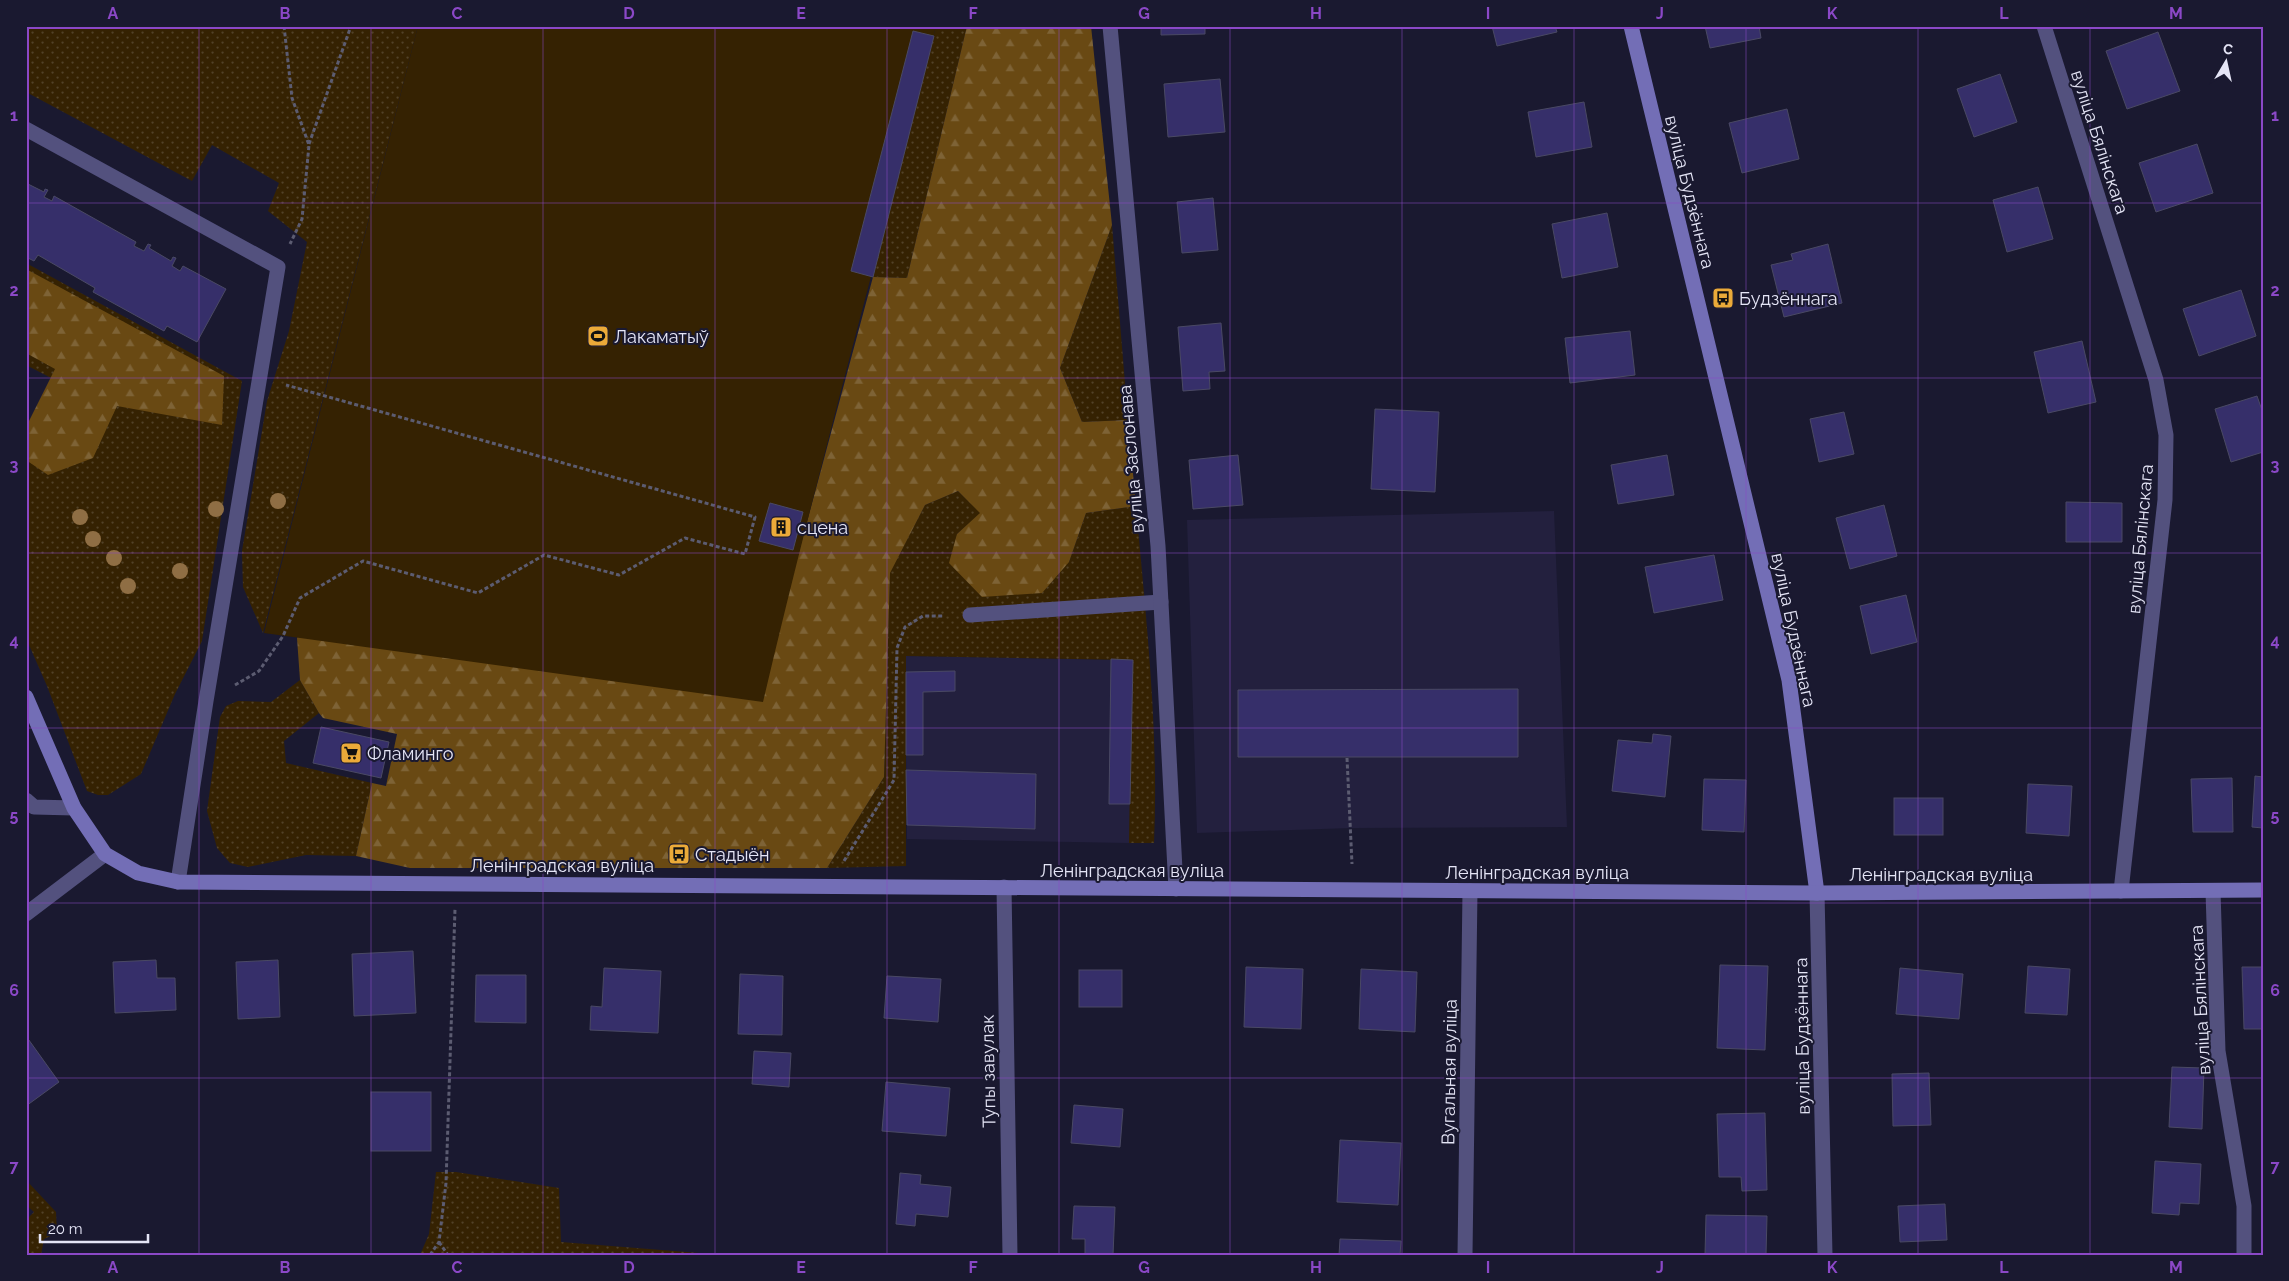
<svg xmlns="http://www.w3.org/2000/svg" width="2289" height="1281" font-family="Raleway,sans-serif">
<defs>
<pattern id="grass-dots" width="8" height="8" patternUnits="userSpaceOnUse" patternTransform="scale(1.25)"><rect width="8" height="8" fill="#352202"/><path d="M2 2h.1M6 6h.1" fill="none" stroke="#524228" stroke-width="1.8" stroke-linecap="round"/></pattern>
<pattern id="forest-firs" width="22" height="20" patternUnits="userSpaceOnUse" patternTransform="scale(1.25)"><rect width="22" height="20" fill="#694913"/><path d="M5 1l3.5 6h-7zM16 11l3.5 6h-7z" fill="#7e6336"/></pattern>
</defs>
<rect width="100%" height="100%" fill="#1a1930"/>
<g fill="#23203e">
<polygon points="1554,511 1567,827 1351,828 1197,833 1187,520"/>
<polygon points="905,656 1133,660 1129,843 907,839"/>
</g>
<g fill="url(#grass-dots)">
<polygon points="26,26 418,26 263,633 243,587 242,551 267,401 289,331 307,242 268,211 279,183 212,145 192,181 26,92"/>
<polygon points="936,26 967,26 907,278 873,277"/>
<polygon points="1112,225 1128,420 1082,422 1060,368"/>
<polygon points="26,263 242,381 202,641 175,694 141,774 108,795 98,795 87,791 47,686 26,638 26,446 59,382 26,365"/>
<path d="M958,491l23,22 -24,21 112,28 17,-49 50,-7c10,112 23,225 18,337h-25l3,-183 -226,-4v210l-79,2 57,-91 6,-205 35,-67z"/>
<polygon points="300,680 319,713 284,741 286,763 372,783 356,856 306,855 248,867 230,863 217,848 207,811 220,717 226,706 238,701 271,702"/>
<polygon points="436,1172 456,1172 559,1188 561,1242 699,1253 700,1255 420,1255 429,1234"/>
<polygon points="26,1180 56,1212 57,1233 44,1239 41,1255 26,1255 26,1220 34,1212 26,1205"/>
</g>
<g fill="url(#forest-firs)">
<polygon points="967,26 1091,26 1112,225 1060,368 1082,422 1128,420 1136,506 1086,513 1069,562 1042,593 982,597 949,563 957,534 980,513 958,491 925,505 890,573 884,777 827,868 410,868 356,856 372,783 386,786 397,734 323,718 319,713 300,680 297,638 316,601 797,559 873,277 907,278"/>
<polygon points="26,269 224,376 222,425 117,406 93,458 48,475 26,460 26,427 55,369 26,353"/>
</g>
<path fill="#352202" d="M418,26h518c-57,226 -120,450 -173,676l-499,-69z"/>
<g fill="#362f6a" stroke="#4a4964">
<polygon points="1161,26 1205,26 1205,34 1161,35"/>
<polygon points="1492,26 1555,26 1557,32 1497,46"/>
<polygon points="1705,26 1759,26 1761,38 1710,48"/>
<polygon points="913,31 934,36 873,277 851,271"/>
<polygon points="2158,32 2180,91 2127,109 2106,51"/>
<polygon points="2000,74 2017,122 1974,137 1957,89"/>
<polygon points="1220,79 1225,132 1168,137 1164,84"/>
<polygon points="1584,102 1592,147 1536,157 1528,112"/>
<polygon points="1787,109 1799,159 1742,173 1729,123"/>
<polygon points="2197,144 2213,193 2156,212 2139,163"/>
<polygon points="26,183 44,192 45,189 48,190 44,197 52,201 54,196 136,242 134,246 144,251 148,244 151,245 149,248 171,261 173,257 176,258 172,266 180,271 183,266 226,289 197,342 167,326 164,331 93,292 95,288 38,255 34,261 26,257"/>
<polygon points="2038,187 2053,239 2007,252 1993,200"/>
<polygon points="1213,198 1218,250 1182,253 1177,202"/>
<polygon points="1607,213 1618,267 1562,278 1552,224"/>
<polygon points="1828,244 1842,303 1784,317 1771,265 1793,260 1791,254"/>
<polygon points="2241,290 2256,336 2199,356 2183,309"/>
<polygon points="1221,323 1225,371 1209,372 1210,389 1183,391 1178,327"/>
<polygon points="1630,331 1635,375 1570,383 1565,338"/>
<polygon points="2082,341 2096,402 2048,413 2034,352"/>
<polygon points="2257,396 2263,413 2263,452 2231,462 2215,409"/>
<polygon points="1375,409 1439,412 1435,492 1371,489"/>
<polygon points="1844,412 1854,454 1819,462 1810,419"/>
<polygon points="1238,455 1243,505 1193,509 1189,460"/>
<polygon points="1667,455 1674,495 1618,504 1611,465"/>
<polygon points="2066,502 2122,503 2122,542 2066,542"/>
<polygon points="770,503 803,512 793,550 759,541"/>
<polygon points="1884,505 1897,556 1850,569 1836,518"/>
<polygon points="1714,555 1723,600 1654,613 1645,567"/>
<polygon points="1906,595 1917,642 1871,654 1860,606"/>
<polygon points="1111,659 1133,660 1130,804 1109,804"/>
<polygon points="955,671 955,691 923,692 923,755 906,755 906,672"/>
<polygon points="1518,689 1518,757 1238,757 1238,690"/>
<polygon points="321,727 389,742 381,778 313,763"/>
<polygon points="1653,734 1671,736 1665,797 1612,791 1618,740 1652,743"/>
<polygon points="906,770 1036,774 1035,829 907,825"/>
<polygon points="2255,776 2263,777 2263,828 2252,827"/>
<polygon points="2232,778 2233,832 2193,832 2191,779"/>
<polygon points="1704,779 1746,780 1744,832 1702,830"/>
<polygon points="2028,784 2072,786 2069,836 2026,833"/>
<rect x="1894" y="798" width="49" height="37"/>
<polygon points="413,951 416,1013 354,1016 352,954"/>
<polygon points="156,960 157,978 175,978 176,1010 115,1013 113,962"/>
<polygon points="278,960 280,1017 238,1019 236,962"/>
<polygon points="1720,965 1768,966 1765,1050 1717,1048"/>
<polygon points="2028,966 2070,969 2067,1015 2025,1013"/>
<polygon points="1246,967 1303,969 1301,1029 1244,1027"/>
<polygon points="2242,967 2263,967 2263,1029 2244,1029"/>
<polygon points="604,968 661,971 658,1033 590,1030 591,1006 602,1007"/>
<polygon points="1900,968 1963,974 1959,1019 1896,1014"/>
<polygon points="1361,969 1417,972 1415,1032 1359,1029"/>
<rect x="1079" y="970" width="43" height="37"/>
<polygon points="740,974 783,976 782,1035 738,1034"/>
<polygon points="476,975 526,975 526,1023 475,1022"/>
<polygon points="887,976 941,979 938,1022 884,1018"/>
<polygon points="26,1036 59,1082 26,1106"/>
<polygon points="754,1051 791,1053 789,1087 752,1084"/>
<polygon points="2172,1067 2204,1068 2202,1129 2169,1127"/>
<polygon points="1929,1073 1931,1125 1893,1126 1892,1074"/>
<polygon points="886,1082 950,1088 946,1136 882,1131"/>
<rect x="371" y="1092" width="60" height="59"/>
<polygon points="1074,1105 1123,1109 1120,1147 1071,1143"/>
<polygon points="1765,1113 1767,1190 1742,1191 1741,1177 1719,1177 1717,1114"/>
<polygon points="1340,1140 1401,1143 1398,1205 1337,1202"/>
<polygon points="2155,1161 2201,1164 2199,1204 2180,1203 2179,1215 2152,1213"/>
<polygon points="900,1173 921,1175 920,1184 951,1187 948,1217 916,1214 915,1226 896,1224"/>
<polygon points="1945,1204 1947,1240 1900,1242 1898,1206"/>
<polygon points="1074,1206 1115,1207 1113,1255 1085,1255 1085,1239 1072,1239"/>
<polygon points="1706,1215 1767,1216 1766,1255 1705,1255"/>
<polygon points="1340,1239 1401,1241 1400,1255 1339,1255"/>
</g>
<g fill="none" stroke-linecap="round" stroke-linejoin="round">
<g stroke="#5c5c71" stroke-width="3" stroke-dasharray="4 2.5" stroke-linecap="butt">
<polyline points="284,26 292,98 309,145 302,219 290,244"/>
<polyline points="309,144 351,26"/>
<polyline points="235,685 259,671 283,636 300,598 363,561 478,593 544,555 619,575 685,538 745,554 755,517 286,385"/>
<polyline points="1347,758 1352,864"/>
<polyline points="844,861 894,780 897,648 905,627 923,616 944,616"/>
<polyline points="439,1242 448,1255"/>
<polyline points="430,1255 439,1242 446,1183 455,909"/>
</g>
<g stroke="#53517e" stroke-width="15">
<polyline points="26,129 278,267 206,701 178,882"/>
<polyline points="970,615 1161,602"/>
<polyline points="26,800 34,807 74,808"/>
</g>
<g stroke="#53517e" stroke-width="15">
<polyline points="1110,26 1158,546 1176,889"/>
<polyline points="2044,26 2156,380 2166,435 2165,500 2121,891"/>
<polyline points="1004,887 1010,1255"/>
<polyline points="2213,891 2218,1051 2244,1206 2244,1255"/>
<polyline points="1817,893 1825,1255"/>
<polyline points="26,914 105,854"/>
<polyline points="1465,1255 1470,891"/>
</g>
<g stroke="#736eb6" stroke-width="15">
<polyline points="1631,26 1789,680 1817,893"/>
<polyline points="26,697 74,808 105,854 138,873 178,882 1817,893 2263,890"/>
</g>
</g>
<g fill="#8f6e44">
<circle cx="278" cy="501" r="8"/>
<circle cx="216" cy="509" r="8"/>
<circle cx="80" cy="517" r="8"/>
<circle cx="93" cy="539" r="8"/>
<circle cx="114" cy="558" r="8"/>
<circle cx="180" cy="571" r="8"/>
<circle cx="128" cy="586" r="8"/>
</g>
<path fill="none" stroke="#8b48c7" stroke-width="1" stroke-opacity="0.55" d="M199,26v1229M371,26v1229M543,26v1229M715,26v1229M887,26v1229M1059,26v1229M1230,26v1229M1402,26v1229M1574,26v1229M1746,26v1229M1918,26v1229M2090,26v1229M26,203h2237M26,378h2237M26,553h2237M26,728h2237M26,903h2237M26,1078h2237"/>
<defs>
<g id="bus-square" transform="scale(1.125)"><rect x="-9" y="-9" width="18" height="18" rx="4" fill="#ebaa39" stroke="#1a1930"/><path d="M-5-6H5V4H4V6H2V4H-2V6H-4V4H-5ZM-3.5-4V0h7V-4ZM-3.5 1.2v1.5H-2V1.2ZM2 1.2v1.5H3.5V1.2Z" fill="#111"/></g>
<g id="stadium-square" transform="scale(1.125)"><rect x="-9" y="-9" width="18" height="18" rx="4" fill="#ebaa39" stroke="#1a1930"/><path d="M0-5a6.5 5 0 1 0 0 10a6.5 5 0 1 0 0-10ZM-3.5-1.8h7v3.6h-7Z" fill="#111"/></g>
<g id="building-square" transform="scale(1.125)"><rect x="-9" y="-9" width="18" height="18" rx="4" fill="#ebaa39" stroke="#1a1930"/><path d="M-4-6H4V6H1V3H-1V6H-4ZM-2.5-4.3h1.7v1.8h-1.7ZM.8-4.3h1.7v1.8H.8ZM-2.5-1h1.7V.8h-1.7ZM.8-1h1.7V.8H.8Z" fill="#111"/></g>
<g id="supermarket-square" transform="scale(1.125)"><rect x="-9" y="-9" width="18" height="18" rx="4" fill="#ebaa39" stroke="#1a1930"/><path d="M-6-5.5h2.5l.6 2H6L4.5 2H-2.5L-4.4-4H-6ZM-1.5 3.2a1.3 1.3 0 1 0 .1 0ZM3 3.2a1.3 1.3 0 1 0 .1 0Z" fill="#111"/></g>
</defs>
<g fill-rule="evenodd">
<use href="#bus-square" x="1723" y="298"/>
<use href="#stadium-square" x="598" y="336"/>
<use href="#building-square" x="781" y="527"/>
<use href="#supermarket-square" x="351" y="753"/>
<use href="#bus-square" x="679" y="854"/>
</g>
<g text-anchor="middle" dominant-baseline="central" stroke-width="4" stroke-linejoin="round" paint-order="stroke">
<g font-size="18" fill="#e5e5f6" stroke="#1a1930">
<text transform="translate(2100 142) rotate(72)">вуліца Бялінскага</text>
<text transform="translate(1690 192) rotate(76)">вуліца Будзённага</text>
<text transform="translate(1131 459) rotate(-95)">вуліца Заслонава</text>
<text transform="translate(2140 539) rotate(-85)">вуліца Бялінскага</text>
<text transform="translate(1794 630) rotate(78)">вуліца Будзённага</text>
<text x="562" y="865">Ленінградская вуліца</text>
<text x="1132" y="870">Ленінградская вуліца</text>
<text x="1537" y="872">Ленінградская вуліца</text>
<text x="1941" y="874">Ленінградская вуліца</text>
<text transform="translate(2200 1000) rotate(-93)">вуліца Бялінскага</text>
<text transform="translate(1802 1036) rotate(-91)">вуліца Будзённага</text>
<text transform="translate(988 1071) rotate(-91)">Тупы завулак</text>
<text transform="translate(1449 1072) rotate(-89)">Вугальная вуліца</text>
</g>
<g font-size="18" fill="#e5e5f6" stroke="#1a1930" text-anchor="start">
<text x="1739" y="298">Будзённага</text>
<text x="614" y="336">Лакаматыў</text>
<text x="797" y="527">сцена</text>
<text x="367" y="753">Фламинго</text>
<text x="695" y="854">Стадыён</text>
</g>
</g>
<rect width="2289" height="1281" fill="none" stroke="#1a1930" stroke-width="55"/>
<g transform="translate(2226 62) rotate(9)" stroke="#1a1930" stroke-width="4" paint-order="stroke">
<path d="M0-4L9 19L0 12L-9 19Z" fill="#e5e5f6"/>
<text y="-8" font-size="14" font-weight="bold" text-anchor="middle" fill="#e5e5f6">С</text>
</g>
<path d="M40 1234v8h108v-8" fill="none" stroke="#e5e5f6" stroke-width="2.5"/>
<text x="48" y="1234" font-size="15" fill="#e5e5f6" stroke="#1a1930" stroke-width="4" paint-order="stroke">20 m</text>
<rect x="28" y="28" width="2234" height="1226" fill="none" stroke="#8b48c7" stroke-width="2"/>
<g font-size="16" text-anchor="middle" font-weight="bold" fill="#8b48c7">
<text x="113" y="19">A</text>
<text x="285" y="19">B</text>
<text x="457" y="19">C</text>
<text x="629" y="19">D</text>
<text x="801" y="19">E</text>
<text x="973" y="19">F</text>
<text x="1144" y="19">G</text>
<text x="1316" y="19">H</text>
<text x="1488" y="19">I</text>
<text x="1660" y="19">J</text>
<text x="1832" y="19">K</text>
<text x="2004" y="19">L</text>
<text x="2176" y="19">M</text>
<text x="14" y="121">1</text>
<text x="2275" y="121">1</text>
<text x="14" y="296">2</text>
<text x="2275" y="296">2</text>
<text x="14" y="471">3</text>
<text x="2275" y="471">3</text>
<text x="14" y="646">4</text>
<text x="2275" y="646">4</text>
<text x="14" y="821">5</text>
<text x="2275" y="821">5</text>
<text x="14" y="996">6</text>
<text x="2275" y="996">6</text>
<text x="14" y="1172">7</text>
<text x="2275" y="1172">7</text>
<text x="113" y="1273">A</text>
<text x="285" y="1273">B</text>
<text x="457" y="1273">C</text>
<text x="629" y="1273">D</text>
<text x="801" y="1273">E</text>
<text x="973" y="1273">F</text>
<text x="1144" y="1273">G</text>
<text x="1316" y="1273">H</text>
<text x="1488" y="1273">I</text>
<text x="1660" y="1273">J</text>
<text x="1832" y="1273">K</text>
<text x="2004" y="1273">L</text>
<text x="2176" y="1273">M</text>
</g>
</svg>
